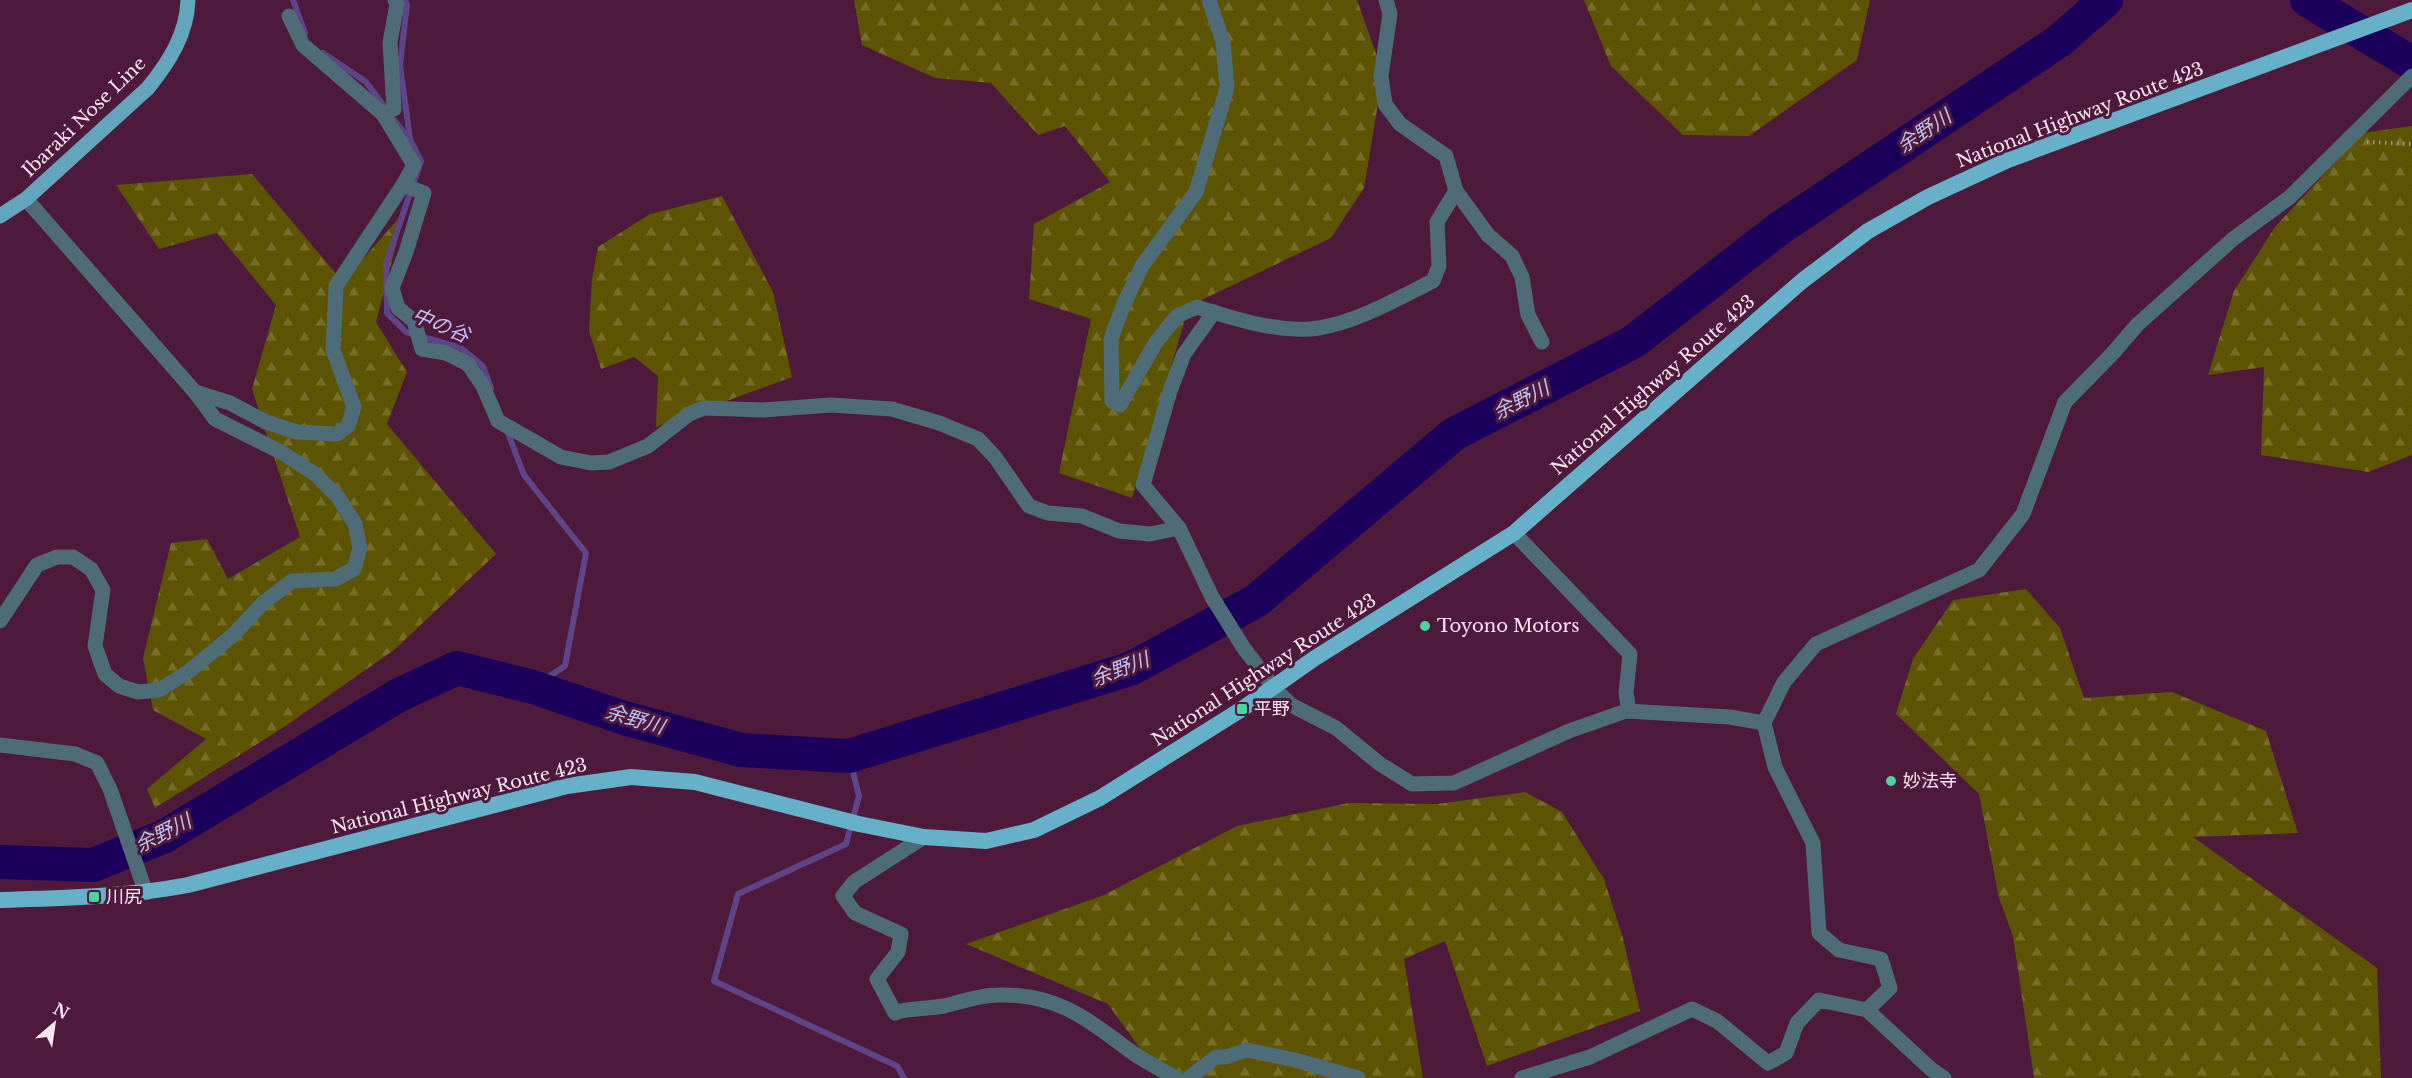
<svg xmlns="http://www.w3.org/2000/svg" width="2412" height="1078" font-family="'Libre Baskerville','Noto Sans JP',serif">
<defs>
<pattern id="forest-firs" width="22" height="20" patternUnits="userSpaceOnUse" patternTransform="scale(1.5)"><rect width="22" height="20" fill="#5d5403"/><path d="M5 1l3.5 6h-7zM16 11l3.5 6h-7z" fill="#756d28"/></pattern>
</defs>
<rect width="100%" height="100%" fill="#4d1a3c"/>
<g fill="url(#forest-firs)">
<polygon points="854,0 1357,0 1383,73 1364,188 1331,238 1189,306 1132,498 1059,473 1091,319 1029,299 1034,224 1110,182 1065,126 1038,135 991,83 935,78 862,45"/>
<polygon points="1584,0 1870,0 1857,60 1749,136 1683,135 1611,66"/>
<polygon points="2412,126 2412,455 2368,472 2261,455 2264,367 2208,375 2234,291 2275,227 2363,133"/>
<polygon points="252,174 343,282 405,211 376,322 407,372 387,424 496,554 394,650 281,729 155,808 147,789 206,739 153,710 143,658 171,543 207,539 228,579 300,537 252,389 276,305 217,233 159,249 116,185"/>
<polygon points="722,196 773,292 792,377 656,427 658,376 634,357 601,369 589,331 592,279 598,247 650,214"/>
<polygon points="2026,589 2060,628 2084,698 2172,692 2266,731 2298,833 2193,837 2377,968 2381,1078 2034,1078 2013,936 1999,898 1979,794 1896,714 1913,659 1953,600"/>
<polygon points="1525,792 1562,812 1604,879 1623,938 1640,1011 1487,1066 1445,941 1404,959 1423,1078 1161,1078 1108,1004 966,944 1104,895 1237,826 1349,803 1437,804"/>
</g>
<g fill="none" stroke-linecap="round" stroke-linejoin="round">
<g stroke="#5e4588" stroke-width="6">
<polyline points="293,0 305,33"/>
<polyline points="405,0 407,5 400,65 410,139"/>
<polyline points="323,53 366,82 385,107"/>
<polyline points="394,120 411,141 421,161 386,264 387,313 406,332 461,348 483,366 491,388"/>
<polyline points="506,428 524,475 586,553 565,666 533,687"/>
<polyline points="849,756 859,796 846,844 738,894 714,981 897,1066 904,1078"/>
</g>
<g stroke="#1b005b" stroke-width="34">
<polyline points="2307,0 2412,63"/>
<polyline points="0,862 93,865 163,837 399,695 457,668 533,687 624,718 741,750 849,756 1130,669 1256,601 1454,434 1633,342 1780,228 2059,41 2106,0"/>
</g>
<polyline stroke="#aa889e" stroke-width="4" stroke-dasharray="1.5 4.5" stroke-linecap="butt" points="2367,142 2412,144"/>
<g stroke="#4d6c77" stroke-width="15">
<path d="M1209,0l14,42 4,46 -31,104 -54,74 -19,40 -12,33 1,62 8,4 36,-63 21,-26 20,-9c35,11 84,27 122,21 40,-7 78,-29 114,-47l6,-15 -2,-44 19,-31"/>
<polyline points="1386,0 1390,14 1381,76 1385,104 1400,124 1446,156 1456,191 1488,235 1512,256 1522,277 1528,315 1542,342"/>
<polyline points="383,114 394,109 390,42 397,4 395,0"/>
<polyline points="403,185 424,193 406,252 392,288 398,308 414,321 422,349 446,353 468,364 483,386 498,421 561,457 591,463 609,462 648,446 689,414 704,408 763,410 831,405 892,409 939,423 978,439 995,457 1029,506 1048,513 1082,516 1119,531 1150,534 1179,528"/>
<polyline points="1214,312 1184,354 1170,391 1143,485 1179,528 1212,597 1243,647 1274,688 1291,705 1336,728 1380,764 1412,784 1454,783 1569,731 1626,711 1730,717 1764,723"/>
<polyline points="195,392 230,403 266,422 297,432 337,434 348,426 354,407 333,350 336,286 403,185 414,165 383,114 303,45 289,16"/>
<polyline points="1514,533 1630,654 1626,693 1629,711"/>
<polyline points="0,621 37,565 57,557 73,557 91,569 103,590 95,646 105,674 119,686 138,692 159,690 188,672 233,635 263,603 292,581 335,579 354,569 360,548 355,524 338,497 315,474 281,452 215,419 195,392 26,199"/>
<polyline points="0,745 75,754 97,763 110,789 146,893"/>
<path d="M924,837l-70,45 -11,14 12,17 46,21 -3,18 -21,27 18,34c6,-4 38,-5 49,-7 17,-4 36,-11 54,-11 57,-2 88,23 131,55 14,11 32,19 47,28"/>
<polyline points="1867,1010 1890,988 1881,959 1839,950 1819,933 1813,843 1775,767 1764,723 1784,682 1816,644 1979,570 2023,514 2065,402 2113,353 2137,325 2233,239 2290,197 2412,76"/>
<polyline points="1189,1078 1216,1057 1226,1057 1247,1050 1295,1060 1358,1078"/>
<polyline points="1522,1078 1590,1057 1692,1009 1717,1021 1768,1063 1786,1053 1797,1023 1819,1000 1867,1010 1932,1070 1944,1078"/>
</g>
<path stroke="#63a5bc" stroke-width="15" d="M0,216l26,-17 122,-111c21,-26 39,-54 40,-88"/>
<path stroke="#67b0ca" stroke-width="16" d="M0,900c63,-2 125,-3 188,-15l379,-99 64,-9 64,5 164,42 65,13 62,4 48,-11 66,-32 142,-89 73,-51 199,-125 288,-252 66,-50 60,-34 80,-37 404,-150"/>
</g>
<g fill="#4bd49b" stroke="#4d1a3c" stroke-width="2">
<circle cx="1425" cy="626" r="6"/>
<rect x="1236" y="703" width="12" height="12" rx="3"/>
<circle cx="1891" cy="781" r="6"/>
<rect x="88" y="891" width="12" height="12" rx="3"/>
</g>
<g text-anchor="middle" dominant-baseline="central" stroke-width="6" stroke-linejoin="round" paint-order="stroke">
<g font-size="18" fill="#fbe7f2" stroke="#4d1a3c">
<text transform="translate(2080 115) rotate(-21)">National Highway Route 423</text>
<text transform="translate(84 117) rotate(-44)">Ibaraki Nose Line</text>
<text transform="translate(1653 385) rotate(-41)">National Highway Route 423</text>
<text transform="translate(1264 670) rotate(-33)">National Highway Route 423</text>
<text transform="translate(459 796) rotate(-14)">National Highway Route 423</text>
</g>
<g font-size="18" fill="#fbe7f2" stroke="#4d1a3c" text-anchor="start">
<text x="1437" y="626">Toyono Motors</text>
<text x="1254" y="709">平野</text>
<text x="1903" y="781">妙法寺</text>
<text x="106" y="897">川尻</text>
</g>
<g font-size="20" font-style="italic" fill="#c0c3f3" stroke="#4d1a3c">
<text transform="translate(1924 131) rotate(-34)">余野川</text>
<text transform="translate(441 325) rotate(23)">中の谷</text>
<text transform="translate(1521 400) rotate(-27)">余野川</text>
<text transform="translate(1120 669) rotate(-21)">余野川</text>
<text transform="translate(635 719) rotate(16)">余野川</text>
<text transform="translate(163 833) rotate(-27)">余野川</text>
</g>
</g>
<g transform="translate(54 1024) rotate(29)" stroke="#4d1a3c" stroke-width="4.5" paint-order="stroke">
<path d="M0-4.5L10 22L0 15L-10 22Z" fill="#fbe7f2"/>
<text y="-9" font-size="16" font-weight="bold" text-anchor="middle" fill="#fbe7f2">N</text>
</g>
</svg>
